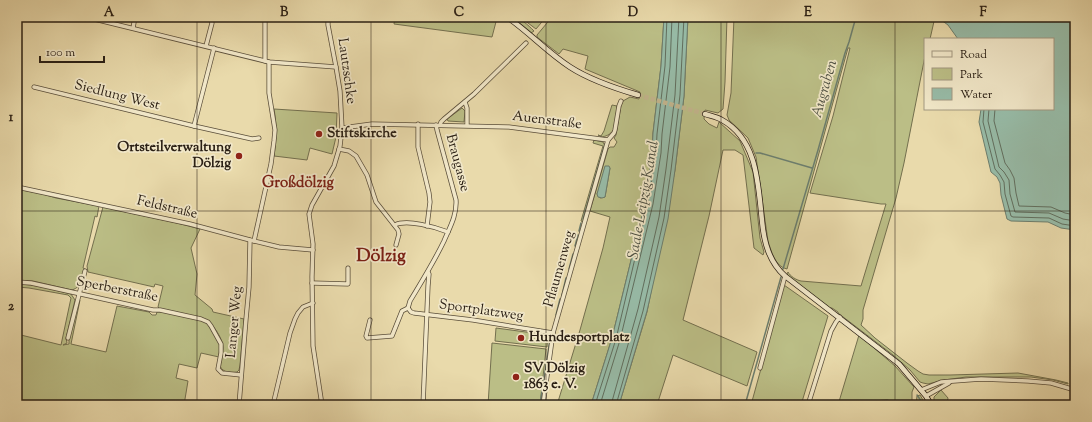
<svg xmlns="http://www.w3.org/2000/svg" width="1092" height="422" font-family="'Sorts Mill Goudy',serif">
<rect width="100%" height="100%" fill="#e9daab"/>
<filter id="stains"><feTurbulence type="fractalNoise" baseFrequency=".005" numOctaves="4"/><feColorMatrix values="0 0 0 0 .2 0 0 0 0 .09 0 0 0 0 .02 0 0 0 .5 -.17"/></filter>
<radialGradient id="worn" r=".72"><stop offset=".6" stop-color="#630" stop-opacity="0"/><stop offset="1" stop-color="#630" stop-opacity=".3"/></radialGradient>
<g fill="#bbbe86" stroke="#736f4e" fill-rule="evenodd">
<polygon points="395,17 495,17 497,18 492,37 394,24"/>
<path d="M511,17c9,0 17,8 23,14l-3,2z"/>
<polygon points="520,17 546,17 536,29"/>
<path d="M552,17h112l-3,49 -8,67 -1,19 -7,51 -33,135 -21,67h-34l23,-75 23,-82 7,-31 -20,-6 18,-62 2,-2h4l3,-5 -3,-4 2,-3 5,-30 2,-4 7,-4 9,2 1,-7 -55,-23 3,-13 -25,-7 -4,5 -22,-17v-2zM609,167l1,1 -5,29 -5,1 -3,-4z"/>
<polygon points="688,17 727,17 725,82 723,109 718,113 705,110 704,119 709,124 717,128 719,122 740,141 753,172 760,238 764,252 763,255 754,248 743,155 735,150 723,150 709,216 683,320 757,352 747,386 673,355 657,405 619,405 647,312 675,170 684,96"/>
<path d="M734,17h201l-5,22h-5v17l-21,107 -8,35 -33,112v9l-2,6 14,13 32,25 11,8 5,3 6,1h21l68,-2 38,7 12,3v1l-15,-4 -22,-3h-65l-22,3 -16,4 -5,-1 -3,-1 -10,-12 -17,-15 -55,-42v-1l-6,-4h-2l-42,-32 -1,-2 1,-2c2,4 8,8 13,9l60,5 25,-82h-5l-71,-11 23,-77 17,-68h-2l-61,221c-12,-2 -16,-19 -19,-28l-12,-84 -8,-19 -19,-18 -2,-5 4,-22z"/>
<path d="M612,105l5,1v2c-2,13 1,26 -15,29l-4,-2 3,1 3,-5z"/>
<polygon points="462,108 465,111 464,122 448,121 447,119"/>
<path d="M274,109l63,4 -1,24 -4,17 -22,-6 -3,12 -33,-4c2,-16 3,-31 0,-47z"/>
<polygon points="594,140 603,142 605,146 583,222 581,221 603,146 593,143"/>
<path d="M17,189l26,5 13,4 43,8 -2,11 -2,-1 -12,52 2,1c-3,9 -3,18 -13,21l-39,-9 -16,-1z"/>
<path d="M103,207l74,16 23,6 -9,19 6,26 -2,21 17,14 1,3 31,7 -4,46 -1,5 -2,2c-6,1 -14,1 -17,-6 1,-6 3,-12 3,-18 0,-10 -12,-28 -21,-30l-42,-9 -2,-2 5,-21 -8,-2 -1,3 -66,-15 -1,-6z"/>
<path d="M17,284c18,0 37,6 54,10l4,6 -9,38 1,5 -4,2 6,-1v-6l9,-37 2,-1 -9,44 35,8 11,-46 32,6 3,3h4l1,-3h9l38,9 3,2 13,21 -1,13 -18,-4 -4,15 -18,-4 -3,14 12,3 -4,24h-167v-71l44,11 10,-47 -3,-3 -39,-7 -12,-1z"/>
<polygon points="784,285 828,316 801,405 751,405"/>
<polygon points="496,328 548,335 547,347 495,341"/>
<polygon points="859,335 895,366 914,387 912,392 912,405 910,402 910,405 901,405 899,403 887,400 873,401 867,405 838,405"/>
<polygon points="492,343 546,349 540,405 488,405"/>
<polygon points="941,390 948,398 947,405 935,405 934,400 934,397"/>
<polygon points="920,395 926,405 916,405 917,396"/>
</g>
<g fill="#97bba7" stroke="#6c7d6d">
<polygon points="664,17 688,17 684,96 675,170 668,219 647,311 619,405 591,405 612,338 645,203 652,152 653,133 661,66"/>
<polygon points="937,17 1075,17 1075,230 1061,228 1048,222 1011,221 1007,219 1001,195 1000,183 997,177 991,172 979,122 981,109 1053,109 1053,39 958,39 948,25"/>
<polygon points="605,166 609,166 610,168 605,197 602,198 598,197 597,194"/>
</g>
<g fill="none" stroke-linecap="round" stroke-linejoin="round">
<g stroke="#616e5e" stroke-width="1">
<polyline points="984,109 983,122 995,169 1000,175 1004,182 1005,194 1011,216 1013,217 1049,218 1062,224 1075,226"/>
<polyline points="989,109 988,121 999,167 1004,172 1009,180 1010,194 1015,212 1049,213 1063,219 1075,221"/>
<polyline points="995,109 994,121 1005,163 1010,170 1014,178 1016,193 1019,206 1051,207 1065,213 1075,215"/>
<polyline points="595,405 616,339 648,203 656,153 657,134 665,66 667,17"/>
<polyline points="600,405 620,340 653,204 661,153 662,134 670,67 672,17"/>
<polyline points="611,405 638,309 659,217 666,169 675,95 679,17"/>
<polyline points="616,405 643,311 664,218 671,170 680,95 684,17"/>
</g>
<g stroke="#6c7d6d" stroke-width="1.5">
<polyline points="756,153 760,153 812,168"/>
<polyline points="583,219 605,144"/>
<polyline points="579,231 581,223"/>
<polyline points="575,246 578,235"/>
<polyline points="569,269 573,254"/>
<polyline points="783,269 818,150 845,53 849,42 856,17"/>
<polyline points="562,295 566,278"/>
<polyline points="556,315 560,299"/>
<polyline points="917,395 924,405"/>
<polyline points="540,405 550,339"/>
<polyline points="745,405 781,277"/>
</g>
<polyline stroke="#c3b58d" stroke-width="4.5" stroke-dasharray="4.5 2" stroke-linecap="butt" points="638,95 705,114"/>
<g stroke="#5a4e3a" stroke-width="5">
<g id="street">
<polyline points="86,17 269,62 336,67"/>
<polyline points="204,17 211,20 212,23 206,46"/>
<polyline points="265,17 265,61"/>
<polyline points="133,28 135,17"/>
<polyline points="34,87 194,126 252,139 259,138"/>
<polyline points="465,102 467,108 467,125"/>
<polyline points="418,124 418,147 429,193 430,202 427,226"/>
<polyline points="440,125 441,122 444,119 474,94 526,43"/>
<polyline points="194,126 214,48"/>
<polyline points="342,128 372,124 509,127 608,140"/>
<polyline points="339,149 349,151 356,156 367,175 376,202 398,230 399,234 396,245"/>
<polyline points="17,187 190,224 250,240 279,247 313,250"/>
<path d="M395,225c12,-6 40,2 53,7"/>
<polyline points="254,241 271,164 274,141 275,130 269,93 269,62"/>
<polyline points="17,282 31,283 153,310 160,310 201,319 208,322 211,326 221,344 221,353 218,369 222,373 241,375"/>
<polyline points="312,283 348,284 348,268"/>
<path d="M408,308l2,-7c12,-20 24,-39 34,-60 6,-14 13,-26 12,-41l-19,-70 -1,-5"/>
<polyline points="408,308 411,312 414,313 473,320 553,333"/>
<polyline points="370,320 366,336 367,338 392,336 402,311 408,308"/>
<polyline points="68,338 85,271"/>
<polyline points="760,368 785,276"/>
<polyline points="921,390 941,382 981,379 1028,381 1051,383 1075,390"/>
<polyline points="926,396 949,383"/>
<polyline points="239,405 246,319 249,287 250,240"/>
<polyline points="273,405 290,333 295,319 298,313 303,307 313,303"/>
<polyline points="322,405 313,346 312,277 313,244 309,214 312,205 334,166 340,146 342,128 340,91 336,67 328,25 328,17"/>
<polyline points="423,405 428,286 429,274 428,272"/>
<polyline points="543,405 553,333 608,140 614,133 615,130 619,106 621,101"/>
<polyline points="808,405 831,331 836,322 840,317"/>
</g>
</g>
<g stroke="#2b2015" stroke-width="6">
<g id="secondary">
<path d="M507,17c22,15 40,35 63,50 20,13 44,21 68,28"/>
<path d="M705,114c6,2 12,3 17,6 36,20 36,65 40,101 2,21 7,41 23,55l114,88 27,32 5,9"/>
</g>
</g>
<use href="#street" stroke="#f1e7c8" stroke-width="3.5"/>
<use href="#secondary" stroke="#f1e7c8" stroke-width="4.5"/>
</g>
<path fill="none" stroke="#2b2015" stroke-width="1" stroke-opacity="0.55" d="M197,17v388M371,17v388M546,17v388M721,17v388M895,17v388M17,211h1058"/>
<g fill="#8f2418" stroke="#f1e7c8" stroke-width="1.5">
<circle cx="319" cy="134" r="4"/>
<circle cx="239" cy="156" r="4"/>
<circle cx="521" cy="338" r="4"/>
<circle cx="516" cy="377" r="4"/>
</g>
<g text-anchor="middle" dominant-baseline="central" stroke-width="3.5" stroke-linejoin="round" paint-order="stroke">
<g font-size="14" fill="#2b2015" stroke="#f1e7c8">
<text transform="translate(346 71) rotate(82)">Lautzschke</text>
<text transform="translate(117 96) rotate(14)">Siedlung West</text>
<text transform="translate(547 121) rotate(7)">Auenstraße</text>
<text transform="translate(457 163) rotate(75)">Braugasse</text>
<text transform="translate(167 208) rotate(13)">Feldstraße</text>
<text transform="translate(560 269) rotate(-74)">Pflaumenweg</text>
<text transform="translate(117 290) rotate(11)">Sperberstraße</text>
<text transform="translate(481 311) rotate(8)">Sportplatzweg</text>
<text transform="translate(235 322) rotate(-85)">Langer Weg</text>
</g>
<g font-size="14" font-weight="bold" fill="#2b2015" stroke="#f1e7c8" text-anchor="start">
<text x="327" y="134">Stiftskirche</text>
<text x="231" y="148" text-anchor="end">Ortsteilverwaltung<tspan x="231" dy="16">Dölzig</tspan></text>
<text x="529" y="338">Hundesportplatz</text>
<text x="524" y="369">SV Dölzig<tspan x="524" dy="16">1863 e. V.</tspan></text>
</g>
<g font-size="15" font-style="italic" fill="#4b4e41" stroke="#f1e7c8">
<text transform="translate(825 89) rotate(-74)">Augraben</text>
<text transform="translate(644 200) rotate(-80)">Saale-Leipzig-Kanal</text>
</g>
<g font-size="15" font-weight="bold" fill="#7a1f14" stroke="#f1e7c8">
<text x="298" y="183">Großdölzig</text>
</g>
<g font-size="18" font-weight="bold" fill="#7a1f14" stroke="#f1e7c8">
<text x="381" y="257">Dölzig</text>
</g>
</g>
<rect width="1092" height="422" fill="none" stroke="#e9daab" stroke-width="44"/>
<rect x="924" y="38" width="130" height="72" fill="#f1e7c8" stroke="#a29780"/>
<rect x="932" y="51" width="20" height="6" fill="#f1e7c8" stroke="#a29780"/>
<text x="960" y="58" font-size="12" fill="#2b2015">Road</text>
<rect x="932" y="68" width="20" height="12" fill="#bbbe86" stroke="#a29780"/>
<text x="960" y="78" font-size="12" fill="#2b2015">Park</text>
<rect x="932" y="88" width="20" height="12" fill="#97bba7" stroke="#a29780"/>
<text x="960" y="98" font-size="12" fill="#2b2015">Water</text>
<path d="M40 56v6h64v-6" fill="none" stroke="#2b2015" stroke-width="2"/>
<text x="46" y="56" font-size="12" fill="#2b2015" stroke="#f1e7c8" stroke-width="3" paint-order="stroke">100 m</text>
<rect x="22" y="22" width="1048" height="378" fill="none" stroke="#2b2015" stroke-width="1.5"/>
<g font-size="13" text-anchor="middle" font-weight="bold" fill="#2b2015">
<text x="109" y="16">A</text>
<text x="284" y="16">B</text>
<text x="459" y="16">C</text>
<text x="633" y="16">D</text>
<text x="808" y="16">E</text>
<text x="983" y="16">F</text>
<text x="11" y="121">1</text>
<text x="11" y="310">2</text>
</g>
<rect width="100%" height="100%" filter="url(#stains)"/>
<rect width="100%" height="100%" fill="url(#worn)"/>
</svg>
